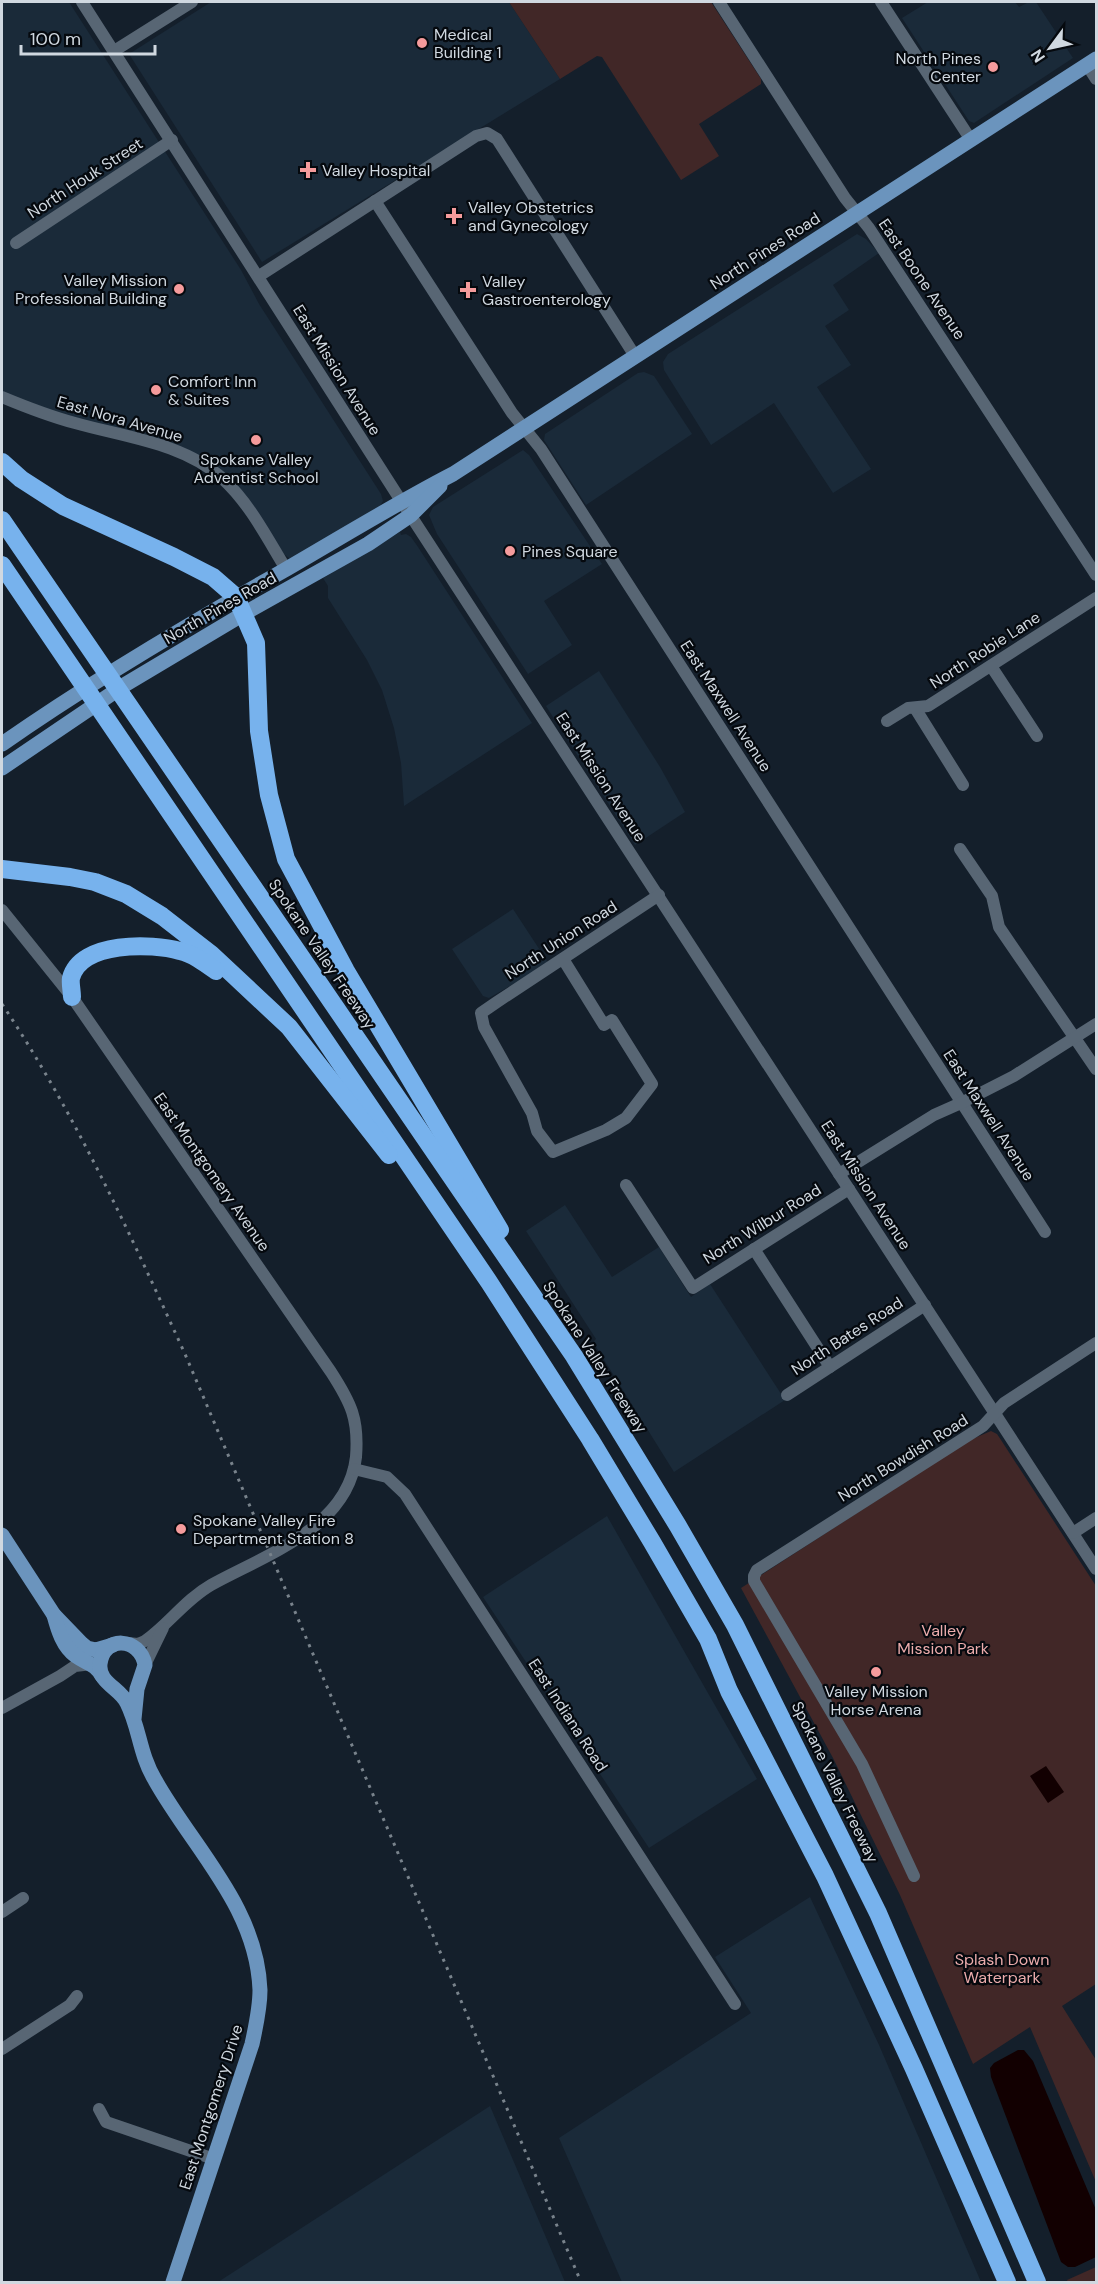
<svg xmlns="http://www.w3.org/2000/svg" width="1098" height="2284" font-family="'DM Sans',sans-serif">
<rect width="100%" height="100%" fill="#141f2b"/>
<g fill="#1a2a39">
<polygon points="2,2 69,2 241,270 259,304 381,494 383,501 379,508 298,558 289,558 281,552 205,462 77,420 2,392"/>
<polygon points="211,2 509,2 560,79 262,262 129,54"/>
<polygon points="928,2 1015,2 1019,7 1029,2 1036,2 1073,58 974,123 969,121 902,18"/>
<polygon points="857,234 866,239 879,253 833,285 849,310 825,326 851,365 817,387 871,469 833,493 774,403 711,445 664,370 663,362 668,354"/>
<polygon points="644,372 654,376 692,434 586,505 544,440 545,434 638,373"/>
<polygon points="523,450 529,455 602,564 544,601 572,645 528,674 437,534 429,515 433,507"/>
<polygon points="400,532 401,535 406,534 411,537 418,547 532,723 404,806 401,763 394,728 382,690 367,660 328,598 328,586 323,578"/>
<polygon points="599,671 660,767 685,812 635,845 546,706"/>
<polygon points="513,909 549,964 489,998 483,996 452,949"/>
<polygon points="565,1205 612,1277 659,1247 691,1297 710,1284 785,1400 674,1472 593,1342 596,1339 526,1231"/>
<polygon points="607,1516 757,1779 649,1848 483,1597"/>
<polygon points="810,1897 879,2045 981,2282 622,2282 559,2138 751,2013 715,1957"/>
<polygon points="490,2106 565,2282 218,2282"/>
</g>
<g fill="#412727">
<polygon points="509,2 711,2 761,79 761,84 699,124 719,156 681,180 602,57 597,56 560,79"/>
<polygon points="991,1431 997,1434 1001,1440 1096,1586 1096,1984 1062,2006 1096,2060 1096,2182 1030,2027 973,2064 900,1895 833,1758 741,1588 970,1440"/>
<polygon points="1096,2267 1096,2282 1068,2282 1067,2280"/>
</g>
<g fill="#120001">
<polygon points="1046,1766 1064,1792 1048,1803 1030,1776"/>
<polygon points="969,1971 987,1974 984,1986 967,1982"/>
<polygon points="1018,2050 1024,2050 1033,2061 1096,2210 1096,2257 1075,2267 1068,2267 1061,2262 991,2077 990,2068 994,2063"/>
</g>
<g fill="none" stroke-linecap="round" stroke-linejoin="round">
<g stroke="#586674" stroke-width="12">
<polyline points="82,2 396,493 1096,1569"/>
<polyline points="719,2 845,198 869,228 1096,575"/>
<polyline points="881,2 971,140"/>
<polyline points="114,51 192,2"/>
<polyline points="1087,65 1096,79"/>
<polyline points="375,201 512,413 541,449 1045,1232"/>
<polyline points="16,243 172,140"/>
<polyline points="259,276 476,136 487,133 497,139 635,356"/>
<path d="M2,397c24,10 47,19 73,26 49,14 109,20 148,56 27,25 44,59 63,90"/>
<polyline points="991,666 1037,736"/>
<polyline points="915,708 963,785"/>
<polyline points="887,721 908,708 928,706 1096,598"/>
<polyline points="960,849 992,896 999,927 1096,1069"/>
<path d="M2,910l70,87 259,375c20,31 28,47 25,85 -8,71 -91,98 -145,128 -26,15 -42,39 -66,56l-7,3 -11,-1"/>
<polyline points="563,959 604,1025 612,1020 652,1084 626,1118 606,1130 553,1152 537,1131 532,1113 484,1027 481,1013 497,1002 659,895"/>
<polyline points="839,1174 934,1115 961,1103 1014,1076 1096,1024"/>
<polyline points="626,1185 693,1288 849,1189"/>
<polyline points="754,1249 830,1367"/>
<polyline points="787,1395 925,1305"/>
<polyline points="354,1469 387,1477 405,1494 735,2004"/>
<polyline points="1073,1533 1096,1518"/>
<polyline points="145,1665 163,1628"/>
<polyline points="2,1708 60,1676 75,1666 92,1664"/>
<polyline points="914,1876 862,1764 754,1581 754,1576 757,1570 983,1426 1004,1403 1096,1343"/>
<polyline points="2,1912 23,1898"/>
<polyline points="2,2049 70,2005 77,1996"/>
<polyline points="99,2109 106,2122 214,2159"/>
</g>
<g stroke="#6b94bd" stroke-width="15">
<path d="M2,744c90,-63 185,-119 281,-173 57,-33 112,-67 170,-97l643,-415"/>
<polyline points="2,768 126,684 245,613 368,544 411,515 440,486"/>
<polyline points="2,1535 54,1615 81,1643 87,1648 96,1650 113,1645"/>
<path d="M54,1615c4,15 9,32 22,41 11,8 19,7 26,20"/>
<path d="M134,1719l3,-30 8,-24c-5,-28 -42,-30 -45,-1 -2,19 20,24 27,39 13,26 12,50 28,77 38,68 102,127 105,210 0,18 -4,36 -8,54l-79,238"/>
</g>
<g stroke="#77b2ed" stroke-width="18">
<polyline points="2,462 21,479 63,506 174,557 213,577 236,597 256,643 259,731 269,795 286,859 346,971 500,1230"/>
<polyline points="2,520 574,1356 678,1526 735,1625 878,1913 1037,2282"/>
<polyline points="2,565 489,1282 590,1439 652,1542 708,1639 729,1691 825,1876 914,2069 1007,2282"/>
<polyline points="2,869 70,877 95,882 126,894 162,916 211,954 289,1027 389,1155"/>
<path d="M72,997c0,-6 -2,-14 -1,-19 10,-37 81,-35 109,-27 13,3 25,12 36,20"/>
</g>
<path stroke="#79838c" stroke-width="3" stroke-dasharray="3 6" stroke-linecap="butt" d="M2,1004c73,109 128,230 183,350l396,928"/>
</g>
<g fill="#f59b9c" stroke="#05090e" stroke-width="2">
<circle cx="422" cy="43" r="6"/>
<circle cx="993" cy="67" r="6"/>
<path d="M305 161h6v6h6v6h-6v6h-6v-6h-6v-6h6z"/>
<path d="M451 207h6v6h6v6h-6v6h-6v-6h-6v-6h6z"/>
<circle cx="179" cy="289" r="6"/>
<path d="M465 281h6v6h6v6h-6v6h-6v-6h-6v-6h6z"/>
<circle cx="156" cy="390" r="6"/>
<circle cx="256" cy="440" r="6"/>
<circle cx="510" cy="551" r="6"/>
<circle cx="181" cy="1529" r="6"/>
<circle cx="876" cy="1672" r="6"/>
</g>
<g text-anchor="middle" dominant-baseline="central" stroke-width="4.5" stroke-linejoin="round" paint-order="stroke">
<g font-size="16" fill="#d0d8e0" stroke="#05090e" text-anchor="start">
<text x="434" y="34">Medical<tspan x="434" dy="18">Building 1</tspan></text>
<text x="981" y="58" text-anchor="end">North Pines<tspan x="981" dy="18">Center</tspan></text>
<text x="322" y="170">Valley Hospital</text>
<text x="468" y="207">Valley Obstetrics<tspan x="468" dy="18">and Gynecology</tspan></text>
<text x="167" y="280" text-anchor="end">Valley Mission<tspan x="167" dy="18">Professional Building</tspan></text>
<text x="482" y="281">Valley<tspan x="482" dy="18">Gastroenterology</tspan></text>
<text x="168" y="381">Comfort Inn<tspan x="168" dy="18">&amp; Suites</tspan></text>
<text x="256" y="459" text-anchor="middle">Spokane Valley<tspan x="256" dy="18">Adventist School</tspan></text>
<text x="522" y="551">Pines Square</text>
<text x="193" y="1520">Spokane Valley Fire<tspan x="193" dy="18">Department Station 8</tspan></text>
<text x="876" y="1691" text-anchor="middle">Valley Mission<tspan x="876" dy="18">Horse Arena</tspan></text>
</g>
<g font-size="16" fill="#d0d8e0" stroke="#05090e">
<text transform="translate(85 178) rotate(-33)">North Houk Street</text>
<text transform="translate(765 251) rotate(-33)">North Pines Road</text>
<text transform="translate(922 279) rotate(56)">East Boone Avenue</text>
<text transform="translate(337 370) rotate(58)">East Mission Avenue</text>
<text transform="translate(120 419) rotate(16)">East Nora Avenue</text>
<text transform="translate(220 608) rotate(-30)">North Pines Road</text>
<text transform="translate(985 650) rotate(-33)">North Robie Lane</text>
<text transform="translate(726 706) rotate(57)">East Maxwell Avenue</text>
<text transform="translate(601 777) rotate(57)">East Mission Avenue</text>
<text transform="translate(561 940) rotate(-33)">North Union Road</text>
<text transform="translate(322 954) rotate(56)">Spokane Valley Freeway</text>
<text transform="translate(989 1115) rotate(57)">East Maxwell Avenue</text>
<text transform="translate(212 1172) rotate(55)">East Montgomery Avenue</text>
<text transform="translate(866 1185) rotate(57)">East Mission Avenue</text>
<text transform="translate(762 1224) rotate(-32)">North Wilbur Road</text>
<text transform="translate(847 1336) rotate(-33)">North Bates Road</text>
<text transform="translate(595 1357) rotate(57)">Spokane Valley Freeway</text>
<text transform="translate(903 1458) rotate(-32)">North Bowdish Road</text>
<text transform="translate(568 1715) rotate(57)">East Indiana Road</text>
<text transform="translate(835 1782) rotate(64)">Spokane Valley Freeway</text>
<text transform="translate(211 2107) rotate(-72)">East Montgomery Drive</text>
</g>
<g font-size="16" fill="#ecacac" stroke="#05090e">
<text x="943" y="1630">Valley<tspan x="943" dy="18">Mission Park</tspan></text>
<text x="1002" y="1959">Splash Down<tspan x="1002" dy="18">Waterpark</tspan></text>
</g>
</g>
<rect width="1098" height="2284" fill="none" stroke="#d0d8e0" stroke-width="6"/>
<g transform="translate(1050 48) rotate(237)" stroke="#05090e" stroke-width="4.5" paint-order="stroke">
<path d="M0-4.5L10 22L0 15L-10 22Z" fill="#d0d8e0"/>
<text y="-9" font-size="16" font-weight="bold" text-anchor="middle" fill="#d0d8e0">N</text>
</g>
<path d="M21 45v9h134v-9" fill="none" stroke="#d0d8e0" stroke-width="3"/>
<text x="30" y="45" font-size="18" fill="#d0d8e0" stroke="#05090e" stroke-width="4.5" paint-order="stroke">100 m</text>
</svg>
